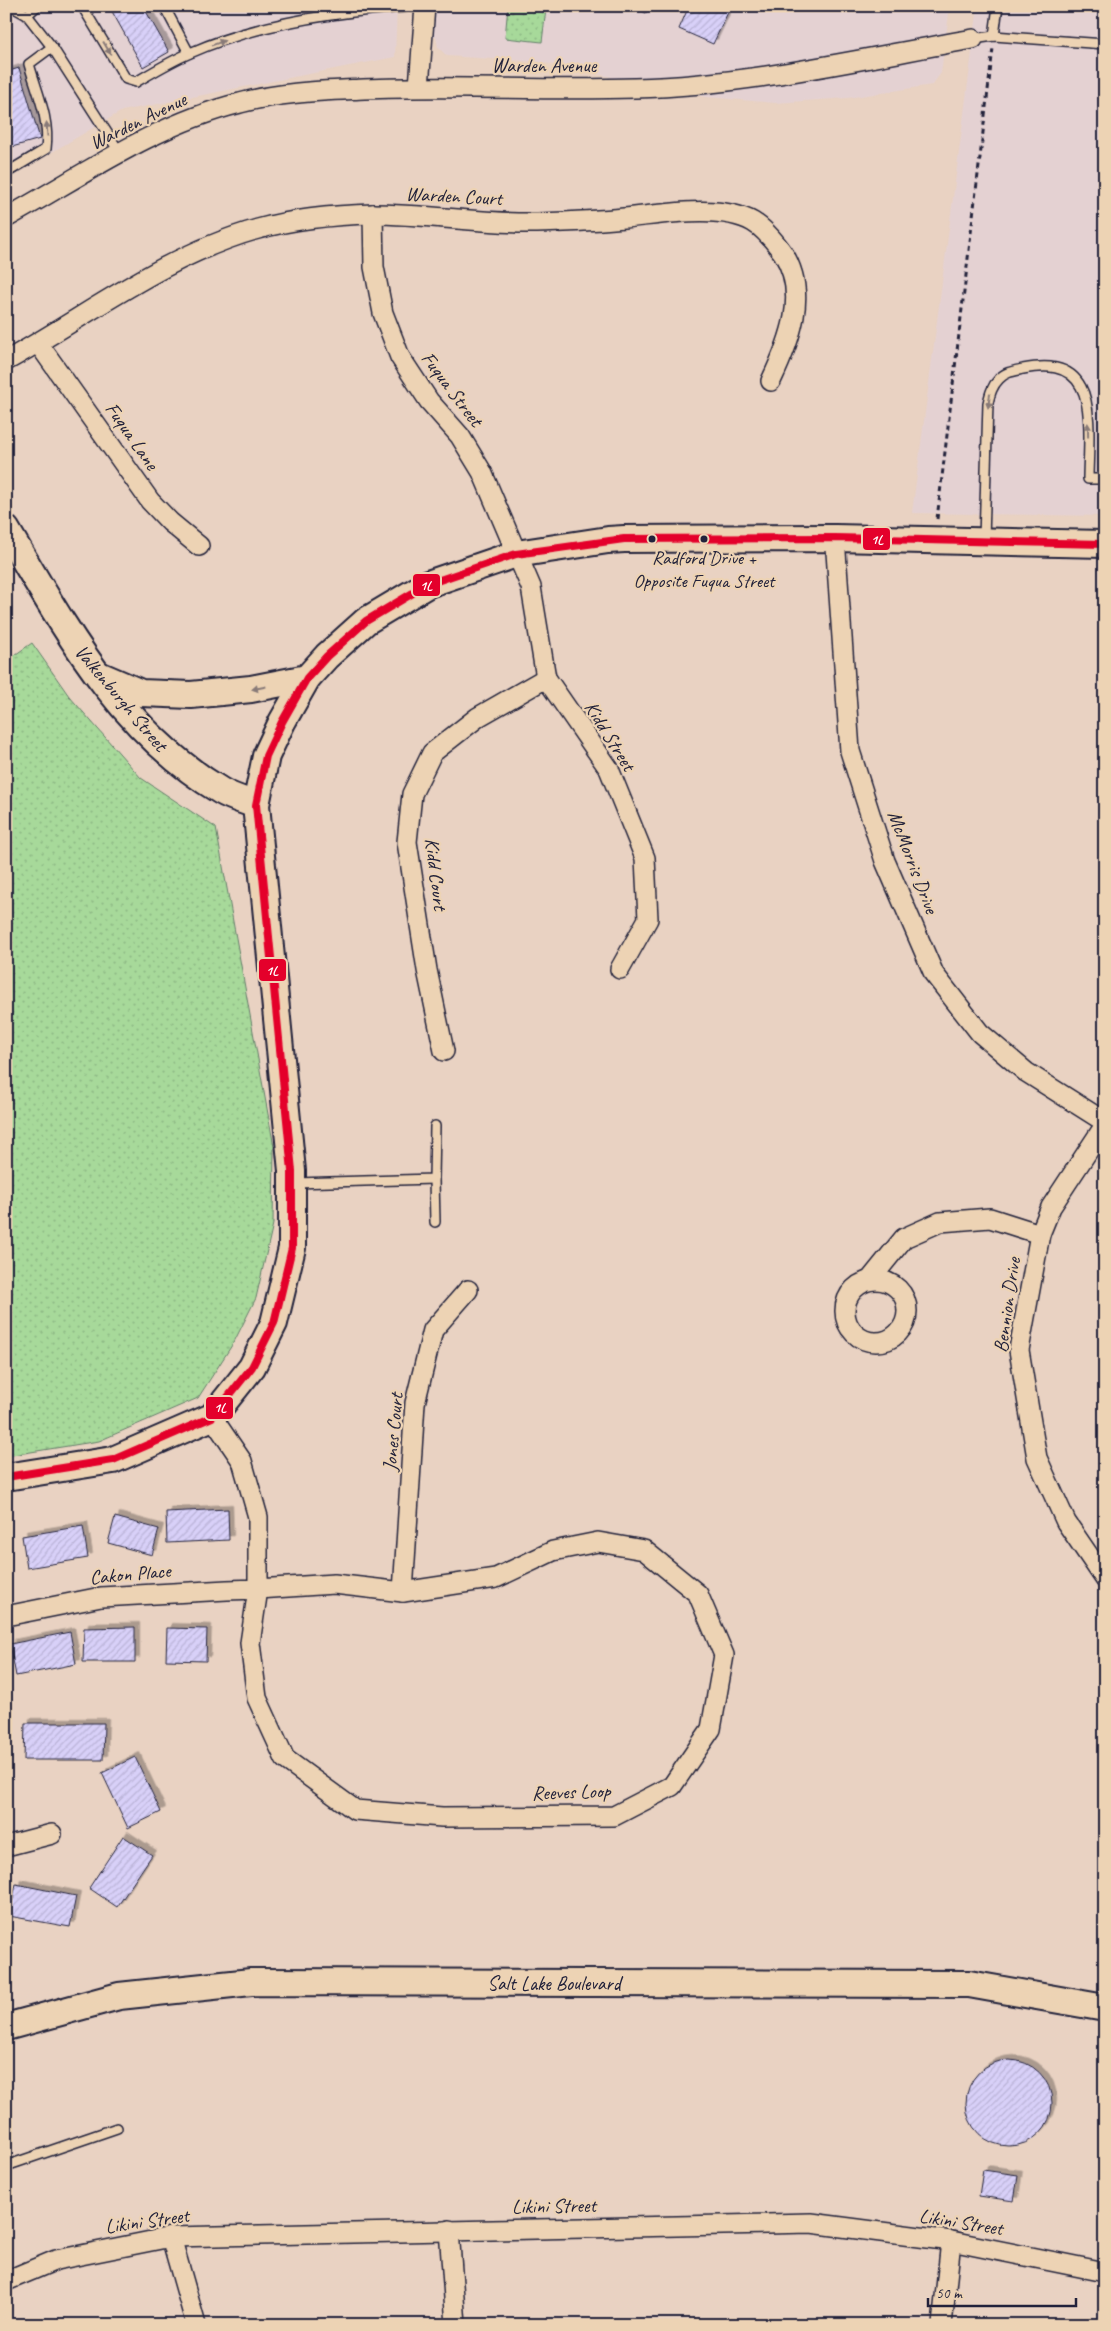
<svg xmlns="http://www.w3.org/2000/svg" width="1111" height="2331" font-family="Caveat,sans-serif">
<defs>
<pattern id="grass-dots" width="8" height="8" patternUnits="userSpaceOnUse" patternTransform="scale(1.25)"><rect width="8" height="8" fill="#a7d99a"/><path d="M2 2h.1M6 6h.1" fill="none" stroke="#8fba86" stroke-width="1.8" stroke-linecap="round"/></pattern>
<pattern id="building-hatch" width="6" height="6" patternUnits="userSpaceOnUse" patternTransform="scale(1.25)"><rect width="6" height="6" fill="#d8d0f8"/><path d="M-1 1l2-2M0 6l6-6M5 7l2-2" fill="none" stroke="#b9b2d6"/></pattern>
<filter id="shadow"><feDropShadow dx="4.5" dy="-4.5" stdDeviation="0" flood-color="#0004"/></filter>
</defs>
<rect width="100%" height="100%" fill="#e9d2c2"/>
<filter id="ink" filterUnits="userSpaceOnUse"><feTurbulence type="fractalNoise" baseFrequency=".02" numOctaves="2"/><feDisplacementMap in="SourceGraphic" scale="10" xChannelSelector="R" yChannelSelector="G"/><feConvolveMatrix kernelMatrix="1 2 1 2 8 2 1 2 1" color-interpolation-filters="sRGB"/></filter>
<g filter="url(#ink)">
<g fill="#e4d1d2">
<polygon points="6,6 397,6 395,57 122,111 6,179"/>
<polygon points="434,6 950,6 941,73 932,85 848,98 775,103 706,97 540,62 447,56 438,47 436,37 432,37"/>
<polygon points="978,6 1105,6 1105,516 912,513"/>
</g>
<g fill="url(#grass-dots)" stroke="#647e6a">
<polygon points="508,6 546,9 542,42 505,38"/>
<polygon points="32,643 69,696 141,778 216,828 274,1147 273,1224 256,1298 234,1342 198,1398 99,1441 6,1456 6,661"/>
</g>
<g fill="url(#building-hatch)" stroke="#22223b" filter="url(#shadow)">
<polygon points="109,6 143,6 169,52 143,67"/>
<polygon points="631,6 649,6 646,13"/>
<polygon points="689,6 731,6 713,44 679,29"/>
<polygon points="19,68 40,139 12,147 6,128 6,72"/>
<rect x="1101" y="146" width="4" height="248"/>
<polygon points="228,1509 229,1540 167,1543 166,1512"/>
<polygon points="115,1517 159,1529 152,1555 108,1543"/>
<polygon points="83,1526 88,1558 27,1568 22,1536"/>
<polygon points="135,1627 135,1662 83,1662 84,1628"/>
<polygon points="167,1628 207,1629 206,1661 166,1660"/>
<polygon points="70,1632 76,1664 16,1676 10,1644"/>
<polygon points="25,1723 104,1723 103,1760 24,1760"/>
<polygon points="135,1757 161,1812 128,1828 102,1773"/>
<polygon points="123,1836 152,1855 117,1907 89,1888"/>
<polygon points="16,1884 76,1896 70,1927 9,1916"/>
<circle cx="1009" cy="2103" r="43"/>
<polygon points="983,2170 1018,2175 1014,2201 979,2196"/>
</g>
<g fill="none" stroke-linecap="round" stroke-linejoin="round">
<g stroke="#22223b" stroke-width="12">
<g id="lane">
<polyline points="11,6 27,15 52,47 120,153"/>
<path d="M82,6l44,73 10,3c17,-10 35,-21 54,-29 72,-32 157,-43 235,-47"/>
<polyline points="164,6 189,53"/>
<polyline points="27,15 37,6"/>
<polyline points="994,36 998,6"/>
<polyline points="973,39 994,36 1105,44"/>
<path d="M6,173l40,-24c4,-30 -9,-57 -17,-85l23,-17"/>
<path d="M984,539l4,-136c2,-9 4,-17 11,-24 6,-7 15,-8 24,-10 22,-4 46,-5 58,18 12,21 7,68 7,92h17"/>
<polyline points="434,1179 435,1222"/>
<polyline points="295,1183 434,1179 435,1126"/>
<polyline points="6,2166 117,2128"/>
</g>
</g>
<g stroke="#22223b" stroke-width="22">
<g id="street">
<polyline points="419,87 425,6"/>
<polyline points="373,214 374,267 383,313 400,357 429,401 460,436 482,472 531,587 546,678 609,769 645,858 648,919 620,969"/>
<path d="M6,218c76,-42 149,-94 234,-115 40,-11 83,-12 124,-14 91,-4 181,2 271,-1 116,-3 224,-29 338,-49"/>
<polyline points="38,343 150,501 170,522 199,546"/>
<path d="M6,361c83,-46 159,-106 252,-132 36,-10 77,-14 115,-15 55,0 109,10 164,9 29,-1 58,-2 87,-5 36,-3 96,-15 129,4 12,7 22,20 30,31 26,41 7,88 -12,128"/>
<polyline points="835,538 850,751 885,861 934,974 980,1033 1026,1072 1105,1122"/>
<polyline points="444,1051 427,970 407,842 412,794 432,753 478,717 546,678"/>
<polyline points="1105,1125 1051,1207 1040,1234 1019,1350 1037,1458 1066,1522 1105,1579"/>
<circle cx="876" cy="1311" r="31"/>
<polyline points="870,1280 904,1238 940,1222 990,1218 1040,1234"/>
<polyline points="403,1592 415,1403 433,1330 468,1290"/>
<polyline points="6,1616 101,1597 227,1590 258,1589 334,1584 403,1592 496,1578 553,1551 598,1542 644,1550 698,1594 724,1655 711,1729 672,1786 614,1816 442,1817 355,1810 285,1759 257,1698 250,1643 258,1589 258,1517 242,1461 212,1417"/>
<polyline points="6,1846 52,1834"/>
<polyline points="449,2230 456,2325"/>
<polyline points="171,2237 196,2325"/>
<polyline points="6,2281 56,2260 171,2237 811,2223 951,2241 1105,2272"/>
<polyline points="942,2325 951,2241"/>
</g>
</g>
<g stroke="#22223b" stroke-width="30">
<g id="secondary">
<path d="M6,529c59,99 113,201 215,262 10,6 24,10 35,14"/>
<polyline points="99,675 141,693 191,695 251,689 307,678"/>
<polyline points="6,1477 113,1460 212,1417 252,1367 274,1323 292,1248 292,1171 256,805 266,756 282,722 307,678 327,656 366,621 428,584 516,554 608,540 624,539 835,538 1105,544"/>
<polyline points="6,2027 119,1996 251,1982 969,1984 1105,2008"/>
</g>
</g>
<polyline stroke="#22223b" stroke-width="3" stroke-dasharray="5 4" stroke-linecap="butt" points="937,519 993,48"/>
<use href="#lane" stroke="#edd3b4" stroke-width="9"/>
<use href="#street" stroke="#edd3b4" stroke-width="19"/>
<use href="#secondary" stroke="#edd3b4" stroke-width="26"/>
<g stroke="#edd3b4" stroke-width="11">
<polyline id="bus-1" points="6,1477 113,1460 212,1417 252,1367 274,1323 292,1248 292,1171 256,805 266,756 282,722 307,678 327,656 366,621 428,584 516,554 624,539 835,538 1105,544"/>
</g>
<use href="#bus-1" stroke="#e4002b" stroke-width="8"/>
</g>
<defs><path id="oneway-solid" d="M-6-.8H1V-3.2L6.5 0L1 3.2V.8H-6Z" transform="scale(1.25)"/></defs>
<g fill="#887a78">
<use href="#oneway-solid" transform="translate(218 43) rotate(-20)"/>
<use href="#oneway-solid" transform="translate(107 48) rotate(59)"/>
<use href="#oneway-solid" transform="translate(47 129) rotate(-94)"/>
<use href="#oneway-solid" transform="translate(989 401) rotate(98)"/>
<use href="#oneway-solid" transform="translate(1088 430) rotate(-91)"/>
<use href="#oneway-solid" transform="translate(259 688) rotate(169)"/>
</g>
</g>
<g fill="#22223b" stroke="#edd3b4" stroke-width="2">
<circle cx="652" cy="539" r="4.5"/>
<circle cx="704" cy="539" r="4.5"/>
</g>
<g text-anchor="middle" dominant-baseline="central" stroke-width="4.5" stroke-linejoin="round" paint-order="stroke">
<g font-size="19" fill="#22223b" stroke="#edd3b4">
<text x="704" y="558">Radford Drive +<tspan x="704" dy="23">Opposite Fuqua Street</tspan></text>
</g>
<g font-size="20" fill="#22223b" stroke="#edd3b4">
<text x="544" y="65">Warden Avenue</text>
<text transform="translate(138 121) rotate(-26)">Warden Avenue</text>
<text transform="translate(454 196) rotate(3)">Warden Court</text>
<text transform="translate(452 389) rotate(53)">Fuqua Street</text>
<text transform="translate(132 436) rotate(55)">Fuqua Lane</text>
<text transform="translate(121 698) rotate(50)">Valkenburgh Street</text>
<text transform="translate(610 736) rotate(58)">Kidd Street</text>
<text transform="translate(913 862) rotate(69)">McMorris Drive</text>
<text transform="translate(436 874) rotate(83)">Kidd Court</text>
<text transform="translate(1007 1305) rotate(-82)">Bennion Drive</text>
<text transform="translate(393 1432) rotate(-85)">Jones Court</text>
<text transform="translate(130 1574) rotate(-5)">Cakon Place</text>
<text transform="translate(571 1792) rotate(-2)">Reeves Loop</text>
<text x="554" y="1983">Salt Lake Boulevard</text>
<text transform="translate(554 2206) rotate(-1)">Likini Street</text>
<text transform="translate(147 2221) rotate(-8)">Likini Street</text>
<text transform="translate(961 2222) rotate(9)">Likini Street</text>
</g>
</g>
<g stroke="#edd3b4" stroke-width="2">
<rect x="862" y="527" width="29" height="24" rx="5" fill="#e4002b"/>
<rect x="412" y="573" width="29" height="24" rx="5" fill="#e4002b"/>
<rect x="258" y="958" width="29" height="24" rx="5" fill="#e4002b"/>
<rect x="205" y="1396" width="29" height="24" rx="5" fill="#e4002b"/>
</g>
<g font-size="14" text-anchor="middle" font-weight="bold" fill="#fff">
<text x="877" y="544">1L</text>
<text x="426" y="590">1L</text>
<text x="272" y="975">1L</text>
<text x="220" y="1412">1L</text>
</g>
<rect width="1111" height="2331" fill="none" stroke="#edd3b4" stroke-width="25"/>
<rect x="12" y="12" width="1086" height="2306" fill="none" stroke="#22223b" stroke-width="2" filter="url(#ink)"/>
<path d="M928 2298v8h148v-8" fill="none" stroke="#22223b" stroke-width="2.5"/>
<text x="936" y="2298" font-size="15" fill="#22223b" stroke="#edd3b4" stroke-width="4" paint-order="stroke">50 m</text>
</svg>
